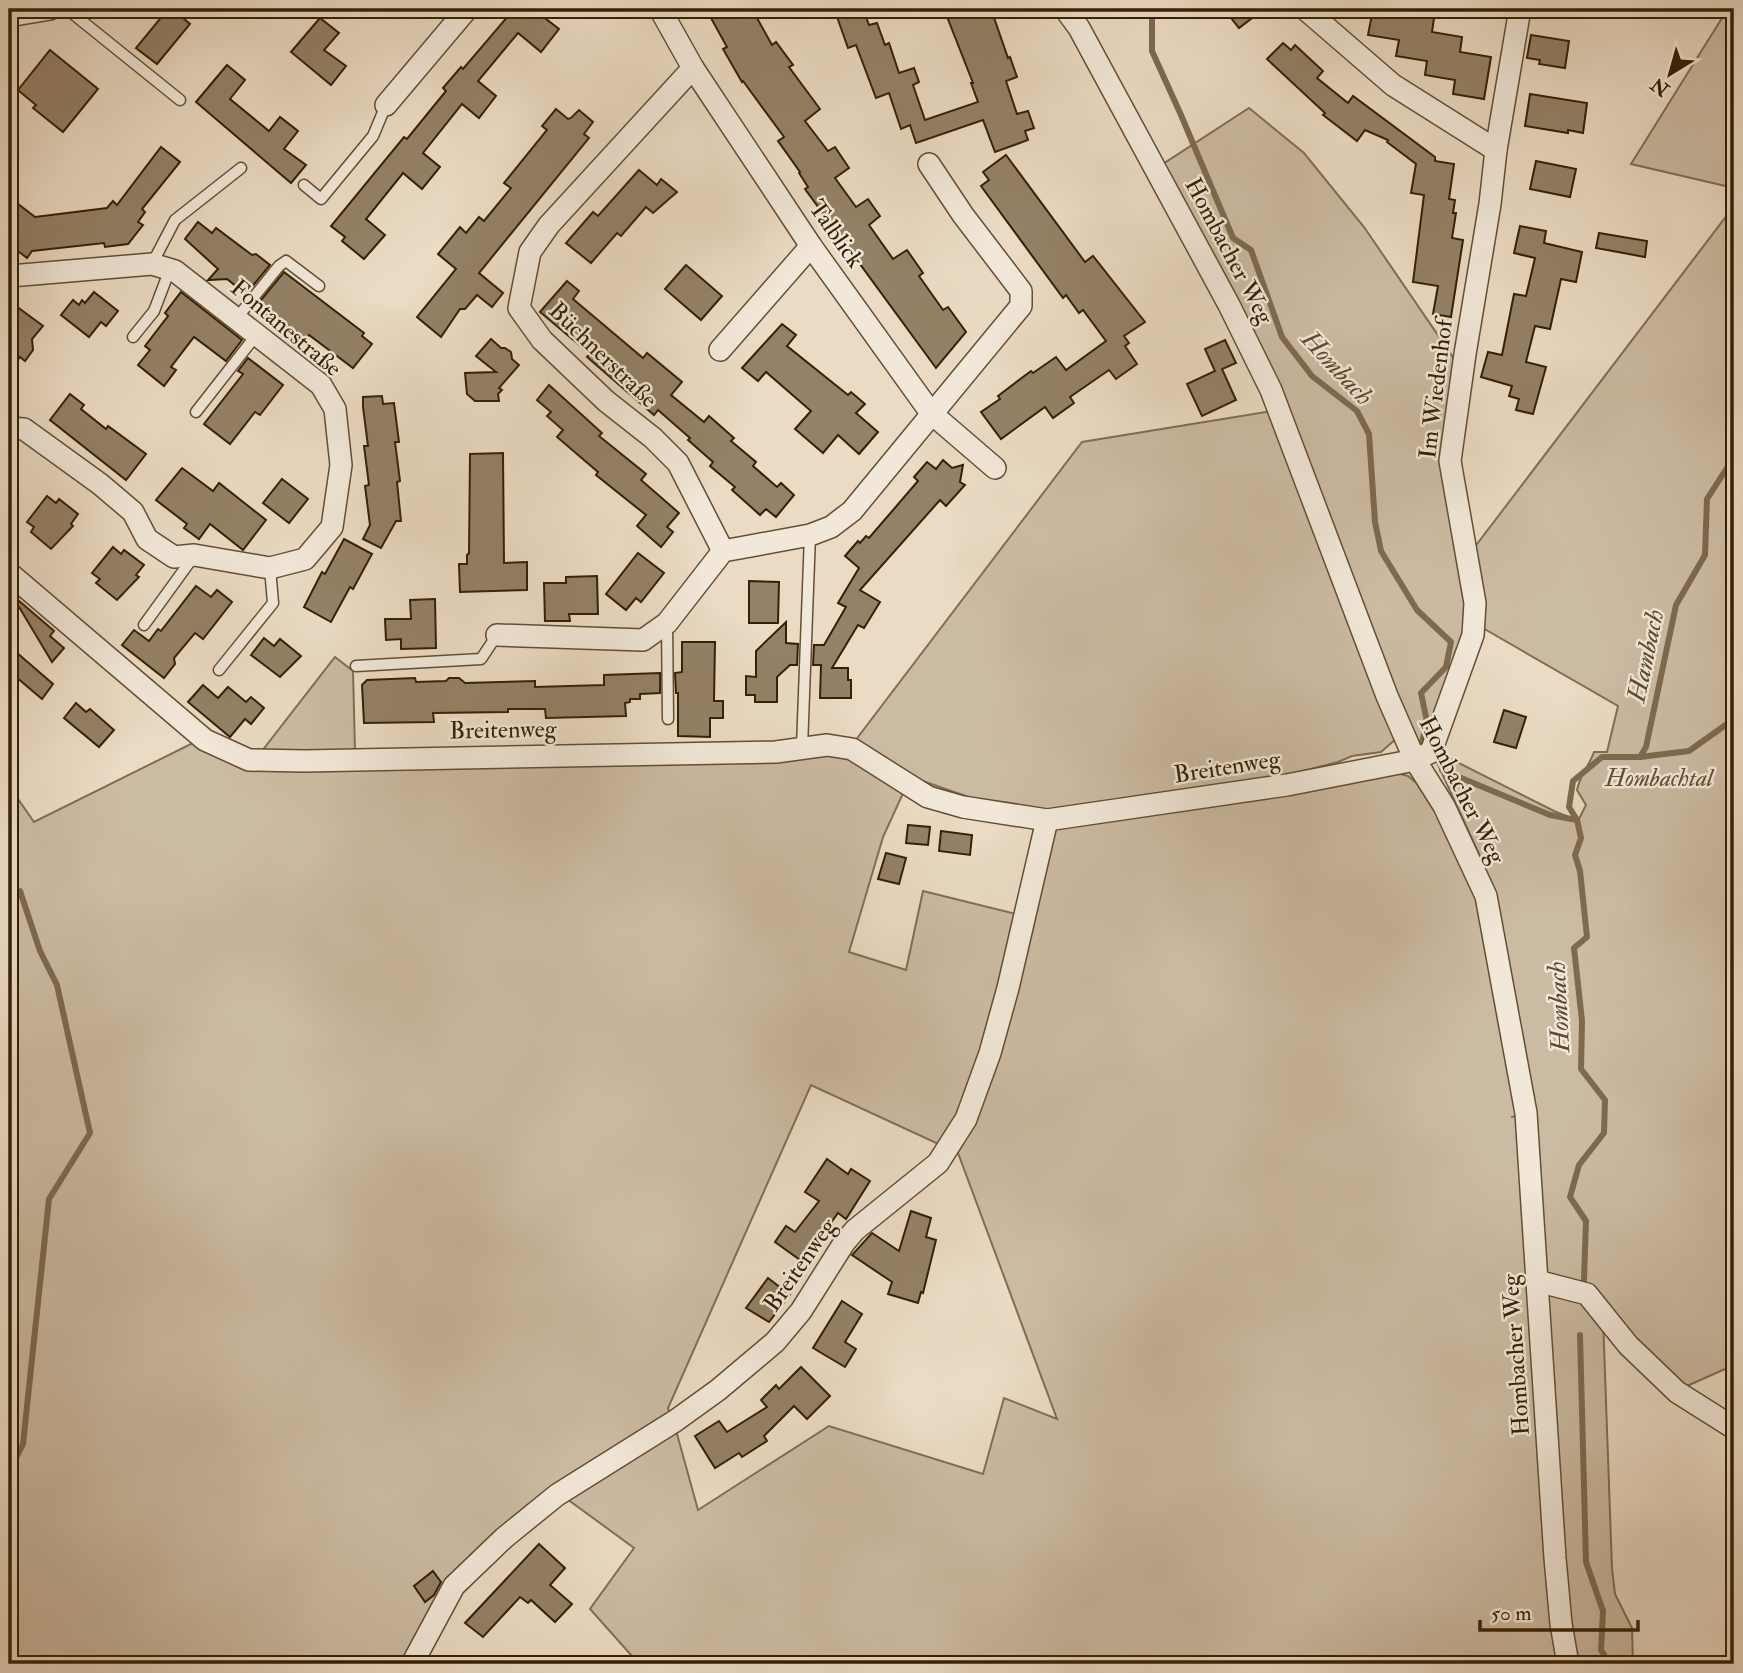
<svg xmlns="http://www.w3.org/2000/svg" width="1743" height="1673" font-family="'IM FELL Double Pica',serif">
<rect width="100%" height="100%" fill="#ebdbc4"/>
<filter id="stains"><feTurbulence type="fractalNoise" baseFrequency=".00286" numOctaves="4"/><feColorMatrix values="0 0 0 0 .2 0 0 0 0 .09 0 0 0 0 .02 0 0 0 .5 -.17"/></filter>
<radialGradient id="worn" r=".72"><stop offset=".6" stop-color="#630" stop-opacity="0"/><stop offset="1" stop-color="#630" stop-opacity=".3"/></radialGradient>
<g fill="#ccbba3" stroke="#806e53" stroke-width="2">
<polygon points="1725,9 1734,9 1734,188 1631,164 1727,10"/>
<polygon points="1249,108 1304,153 1364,227 1459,366 1455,371 1468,620 1427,748 1418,749 1163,164"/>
<path d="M1734,206v1159l-56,25 -75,-72 9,250 3,26 17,34 1,36h-58l-12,-70 -3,-98 -19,-203 12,1 -1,-18 -25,-12 18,227 17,173h-923l-49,-55 44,-61 -71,-52 111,-73 24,87 131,-84 154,48 21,-76 53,21 -99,-266 -147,-68 -143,323 3,9 -115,74 -107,93 -39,80h-401v-878l25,36 163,-81c41,29 60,25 108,26l485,-11 28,-4 30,1 57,36 -22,48 -34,115 57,18 17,-79 105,26 24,-89 143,-27 198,-29 15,4 22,18 37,73 20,68 30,181 -6,1 18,-3 -18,-130 -16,-83 -16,-47 -44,-96 4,-5 115,58 24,10 8,-16 -9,-15c3,-15 12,-24 17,-38h13l11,-46 -137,-79v-27l-7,-52z"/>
<polygon points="1272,411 1397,738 1381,752 1352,756 1338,762 1288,775 1044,817 983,802 914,778 855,741 1082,442"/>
<polygon points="335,657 353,671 355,751 262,751"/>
</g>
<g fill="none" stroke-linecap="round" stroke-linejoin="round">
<g stroke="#7d6a4f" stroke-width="6">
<polyline points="1149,9 1152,12 1152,51 1181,115 1233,238 1251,250 1282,337 1312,376 1357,411 1369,434 1375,522 1381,551 1417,610 1451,642 1446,667 1421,693 1427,722 1421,747"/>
<polyline points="1640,757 1689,751 1734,719"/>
<polyline points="1442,770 1550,815 1577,820 1581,838 1575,855 1580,871 1587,937 1574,948 1582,1021 1581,1069 1605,1100 1604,1133 1579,1165 1570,1197 1586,1221 1584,1280"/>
<polyline points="1577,820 1569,807 1573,781 1602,757 1640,757 1646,747 1676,605 1705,555 1707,499 1734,457"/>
<polyline points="1580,1335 1586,1562 1603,1611 1601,1650 1610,1664"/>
<polyline points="9,1472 23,1444 49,1199 90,1133 57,985 40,951 20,891"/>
</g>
</g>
<g fill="#948167" stroke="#352003" stroke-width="2">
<polygon points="168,9 172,9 190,24 157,64 136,48"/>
<polygon points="514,9 533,9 559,29 541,52 518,33 478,81 496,96 479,118 462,104 423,153 440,167 422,189 403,173 366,219 385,235 364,259 342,241 345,237 331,226 404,137 407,139 446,91 443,88 461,67 463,69"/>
<polygon points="706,9 752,9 772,45 776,42 793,65 789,67 820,109 805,121 828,151 835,147 849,168 835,178 856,207 868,199 880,216 869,225 893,259 907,250 923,273 919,276 943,310 948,307 966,332 936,368 805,189 808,187 799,173 800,172 778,141 784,137 743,81 742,82 723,49 727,47"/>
<polygon points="852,9 863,9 869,25 877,23 885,45 889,43 899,73 914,68 919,82 913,85 925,120 978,102 971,83 973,83 944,9 991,9 1008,58 1010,57 1017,77 1006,81 1017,114 1028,111 1034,128 1025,131 1028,140 995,152 983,120 916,143 910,125 901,129 889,93 876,98 856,45 848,48 836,14"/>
<polygon points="1224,9 1264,9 1239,28"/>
<polygon points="1373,9 1403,9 1403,13 1434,18 1432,32 1462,37 1460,52 1491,57 1484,99 1453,94 1455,80 1425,75 1427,61 1396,56 1399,40 1368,35"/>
<polygon points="320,18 339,33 324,50 346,66 331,85 291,52"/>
<polygon points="1531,35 1569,41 1565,68 1539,64 1540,60 1527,58"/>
<polygon points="1283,43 1291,50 1295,45 1323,71 1317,78 1348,103 1353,96 1435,157 1435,161 1454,164 1449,199 1455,200 1453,213 1456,213 1452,238 1463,240 1451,317 1433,314 1438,286 1413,282 1424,195 1411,193 1416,164 1387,142 1388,140 1365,130 1357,141 1323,115 1325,113 1267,59"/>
<polygon points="50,50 98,89 63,132 33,108 36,105 18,90"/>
<polygon points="227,65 245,80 230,99 269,131 280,117 298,131 284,149 306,165 291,183 196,102"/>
<polygon points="1530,94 1587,103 1583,133 1568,130 1568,133 1525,126"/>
<polygon points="556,109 568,119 571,118 579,110 593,122 584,134 589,138 479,273 503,293 492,307 477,295 465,309 460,309 441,337 417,317 456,269 438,254 460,227 466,233 479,217 484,221 511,188 504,183 547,130 542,126"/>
<polygon points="161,147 180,162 142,209 145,212 138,222 143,225 128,244 105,247 104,243 32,251 27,258 9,244 9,216 18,204 35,217 107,208 113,201 117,205"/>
<polygon points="1006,155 1085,262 1093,256 1145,322 1124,336 1129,343 1125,346 1137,364 1116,379 1109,370 1070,397 1074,403 1053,418 1045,407 1001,439 981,412 1000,399 998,396 1031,371 1033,373 1056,357 1066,370 1106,341 1083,310 1079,313 1066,295 1063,298 981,186 989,180 983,172"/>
<polygon points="1536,161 1576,169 1570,197 1530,189"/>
<polygon points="639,170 657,185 661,179 677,192 653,213 646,207 621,236 617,233 591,263 566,243 593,212 598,216"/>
<polygon points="198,222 212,233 216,228 252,255 256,254 270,265 246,294 227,279 208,280 218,269 185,239"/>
<polygon points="1520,226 1546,231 1544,243 1582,252 1576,282 1561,279 1550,329 1535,326 1526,362 1546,367 1533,414 1516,410 1519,399 1509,396 1512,386 1481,377 1488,352 1502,355 1514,294 1526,296 1535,258 1514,253"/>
<polygon points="1599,233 1647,241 1645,257 1596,248"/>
<polygon points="686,265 722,296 701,320 665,289"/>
<polygon points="284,272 364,333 362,336 372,344 353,368 309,335 303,343 256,306"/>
<polygon points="567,281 579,291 573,299 643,358 647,353 682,382 671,395 704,422 709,416 734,438 731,441 756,462 753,466 777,487 781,483 794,495 776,517 766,509 760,515 732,490 735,487 710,466 713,462 688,440 690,438 658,410 654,415 587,357 590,354 540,312"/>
<polygon points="94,292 118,311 106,326 101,322 89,337 61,315 73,300 79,305 82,300 85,303"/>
<polygon points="181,292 242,340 226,361 194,337 171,367 176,370 164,386 138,365 150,350 145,346 168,316 165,313"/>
<polygon points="16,306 43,326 32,339 33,350 25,361 20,357 9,372 9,315"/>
<polygon points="782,324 796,335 787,346 848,395 851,392 865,404 856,413 878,432 859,454 838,435 823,453 795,429 811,411 766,372 758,381 742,368"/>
<polygon points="491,339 501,348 505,348 511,352 512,359 519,365 499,388 502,390 498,394 499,401 475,401 467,394 465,373 496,372 476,356"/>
<polygon points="1225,340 1236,363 1222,369 1236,400 1202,416 1187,384 1215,371 1205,349"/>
<polygon points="248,358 283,385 260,415 255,412 230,444 204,424 243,374 238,371"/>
<polygon points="549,385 602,433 599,436 646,474 641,480 679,513 667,527 673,532 661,547 637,526 646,515 596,475 598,472 557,437 563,430 547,416 551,412 537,400"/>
<polygon points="70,394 84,405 81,409 106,429 108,426 146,454 126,480 50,420"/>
<polygon points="382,396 383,404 394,403 399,442 395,442 400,481 397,482 401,521 396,521 381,548 363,539 370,525 365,486 369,485 364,446 368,446 363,407 363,397"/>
<polygon points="503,453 504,563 527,562 527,590 460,592 459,564 467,564 467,555 469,553 470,454"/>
<polygon points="943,460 952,468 963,465 960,482 965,485 946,506 940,500 860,590 880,602 864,628 858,625 832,668 848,668 848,680 851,680 851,698 820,698 821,665 813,665 814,645 824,645 846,607 838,603 859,568 845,556 858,541 860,543 866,536 869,538 918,481 914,477 927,462 936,469"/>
<polygon points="182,468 213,491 219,483 266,520 243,550 210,524 199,539 184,528 187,524 156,500"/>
<polygon points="282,479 308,499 289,523 263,503"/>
<polygon points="47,496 56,503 59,499 78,514 71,524 73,526 51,549 31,532 34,527 27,522"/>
<polygon points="344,539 372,554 353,589 350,587 331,622 304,607 322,572 325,574"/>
<polygon points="113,547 121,554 124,550 144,565 136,575 139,577 117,600 96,583 100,579 92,573"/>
<polygon points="638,553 664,573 641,602 636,598 626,610 606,594"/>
<polygon points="597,576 598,614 569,614 570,621 545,621 544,583 566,583 566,577"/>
<polygon points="749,581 779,582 778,623 749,623"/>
<polygon points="196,586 211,597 217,590 232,602 203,639 195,633 174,658 175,664 164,678 122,645 134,630 149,641 158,629 161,631"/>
<polygon points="435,599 436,648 401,649 401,639 386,640 385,619 411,619 410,600"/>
<polygon points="18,600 54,631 50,636 64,648 52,662 16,602"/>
<polygon points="786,622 786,643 798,644 797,665 790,665 777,677 777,702 755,702 755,695 746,695 746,676 756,677 756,651"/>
<polygon points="264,638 274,646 280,639 301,656 280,677 251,655"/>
<polygon points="682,642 715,642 714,701 723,701 723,718 710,718 710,737 678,736 678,693 676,693 675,673 682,672"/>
<polygon points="9,646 53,684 42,699 9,671"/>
<polygon points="660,673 660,693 640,694 640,699 630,699 630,702 625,703 626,716 546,718 545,709 508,709 508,712 433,713 434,722 364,723 362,685 367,680 415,678 416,682 446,681 449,678 459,678 465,683 535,681 535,687 604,685 604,675"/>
<polygon points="203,685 218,698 228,687 246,702 251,697 264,708 251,724 245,719 230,737 188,702"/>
<polygon points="76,703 86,712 90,709 114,730 99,747 64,718"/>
<polygon points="1504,710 1526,717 1516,748 1494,742"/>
<polygon points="908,825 930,827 928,845 906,843"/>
<polygon points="941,831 972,835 970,855 939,851"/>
<polygon points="886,853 906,858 899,884 878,879"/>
<polygon points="827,1159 848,1174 851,1169 870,1181 846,1219 838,1213 803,1262 775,1242 786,1226 795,1232 819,1201 805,1192"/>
<polygon points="911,1211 931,1218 926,1237 936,1240 923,1293 921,1292 918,1303 888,1294 892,1282 852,1255 872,1233 899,1251"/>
<polygon points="768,1278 790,1295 769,1322 746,1308"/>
<polygon points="842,1301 862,1314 845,1342 856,1349 845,1367 813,1348"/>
<polygon points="801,1367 830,1396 807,1419 794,1406 764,1436 767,1441 742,1457 739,1453 715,1468 695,1436 719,1421 727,1432 767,1407 761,1400 776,1385 779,1389"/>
<polygon points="539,1544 565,1568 550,1585 572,1604 555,1622 531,1600 528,1603 520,1597 483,1637 465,1623"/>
<polygon points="433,1571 441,1582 434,1595 425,1602 414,1586"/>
</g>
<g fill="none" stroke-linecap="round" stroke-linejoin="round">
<g stroke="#624f33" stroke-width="13">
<g id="lane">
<polyline points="67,9 180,100"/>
<polyline points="304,185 321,199 373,136 386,105"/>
<polyline points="152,264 175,220 241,168"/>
<polyline points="236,319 279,266 286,261 319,286"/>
<polyline points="133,337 154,311 170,269"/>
<polyline points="196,412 257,334"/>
<polyline points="667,623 668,719"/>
<polyline points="144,625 194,556"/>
<polyline points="356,666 481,659 497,635"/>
<polyline points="219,670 273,603 270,568"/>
<polyline points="802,747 810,535"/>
</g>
</g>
<g stroke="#624f33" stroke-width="24">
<g id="street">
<polyline points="660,9 693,68 811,246 931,413 995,468"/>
<polyline points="1065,9 1079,28 1229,305 1271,390 1387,696 1415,760 1444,806 1486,896 1526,1113 1555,1558 1561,1624 1568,1664"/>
<polyline points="1305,9 1393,85 1496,150"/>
<polyline points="9,16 50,9"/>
<polyline points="693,68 549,225 530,252 519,308 542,340 606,401 653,438 678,463 723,551"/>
<polyline points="386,105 467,9"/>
<polyline points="9,278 10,276 152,264 175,271 321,385 335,409 341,465 332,527 305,559 270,568 194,555 174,557 147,539 133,512 100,484 24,429 9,428"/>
<polyline points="720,350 811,246"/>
<polyline points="9,573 205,740 249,760 305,761 776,752 827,745 852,749 928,797 963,807 1047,820 1287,785 1415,760 1431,752 1473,635 1475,603 1450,461 1465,354 1490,204 1496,150 1520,9"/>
<polyline points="497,635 643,640 667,623 723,551 810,535 831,527 852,511 1021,306 1021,291 963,215 929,164"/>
<polyline points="1537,1281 1587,1294 1628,1345 1677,1392 1734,1428"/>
<polyline points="412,1664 454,1586 504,1538 557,1495 675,1421 718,1390 775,1342 801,1311 844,1243 855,1230 938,1163 966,1119 990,1053 1008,988 1047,820"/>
</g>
</g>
<use href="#lane" stroke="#f2e8d9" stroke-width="10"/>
<use href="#street" stroke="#f2e8d9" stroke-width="21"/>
</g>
<g text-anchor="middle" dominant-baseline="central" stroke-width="5" stroke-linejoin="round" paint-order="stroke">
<g font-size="24" fill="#352003" stroke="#f2e8d9">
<text transform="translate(836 234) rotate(55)">Talblick</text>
<text transform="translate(1229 251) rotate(62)">Hombacher Weg</text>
<text transform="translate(286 328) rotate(40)">Fontanestraße</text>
<text transform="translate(603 355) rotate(44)">Büchnerstraße</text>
<text transform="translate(1436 389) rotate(-83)">Im Wiedenhof</text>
<text transform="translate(503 730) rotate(-1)">Breitenweg</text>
<text transform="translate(1227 767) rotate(-9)">Breitenweg</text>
<text transform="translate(1462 790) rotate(63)">Hombacher Weg</text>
<text transform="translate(800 1265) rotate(-55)">Breitenweg</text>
<text transform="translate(1516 1355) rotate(-94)">Hombacher Weg</text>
</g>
<g font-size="24" font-style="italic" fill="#624e33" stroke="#f2e8d9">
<text x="1659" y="778">Hombachtal</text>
</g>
<g font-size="26" font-style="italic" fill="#5f4b2f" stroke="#f2e8d9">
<text transform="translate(1337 368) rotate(47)">Hombach</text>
<text transform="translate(1646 656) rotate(-78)">Hambach</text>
<text transform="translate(1559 1007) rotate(-93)">Hombach</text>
</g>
</g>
<rect width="1743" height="1673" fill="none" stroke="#ebdbc4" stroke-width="35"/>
<rect x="10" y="10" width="1722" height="1652" fill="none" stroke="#352003" stroke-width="3.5"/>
<rect x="18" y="18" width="1708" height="1638" fill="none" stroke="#352003" stroke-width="2"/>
<g transform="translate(1670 74) rotate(217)" stroke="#f2e8d9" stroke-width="5" paint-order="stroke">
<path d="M0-5L12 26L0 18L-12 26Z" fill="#352003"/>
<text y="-10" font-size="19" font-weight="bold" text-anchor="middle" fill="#352003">N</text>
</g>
<path d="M1480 1620v10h158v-10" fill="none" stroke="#352003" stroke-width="3.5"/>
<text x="1491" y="1620" font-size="21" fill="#352003" stroke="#f2e8d9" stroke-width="5" paint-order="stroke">50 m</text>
<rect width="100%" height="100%" filter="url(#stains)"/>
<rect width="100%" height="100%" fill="url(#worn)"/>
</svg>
